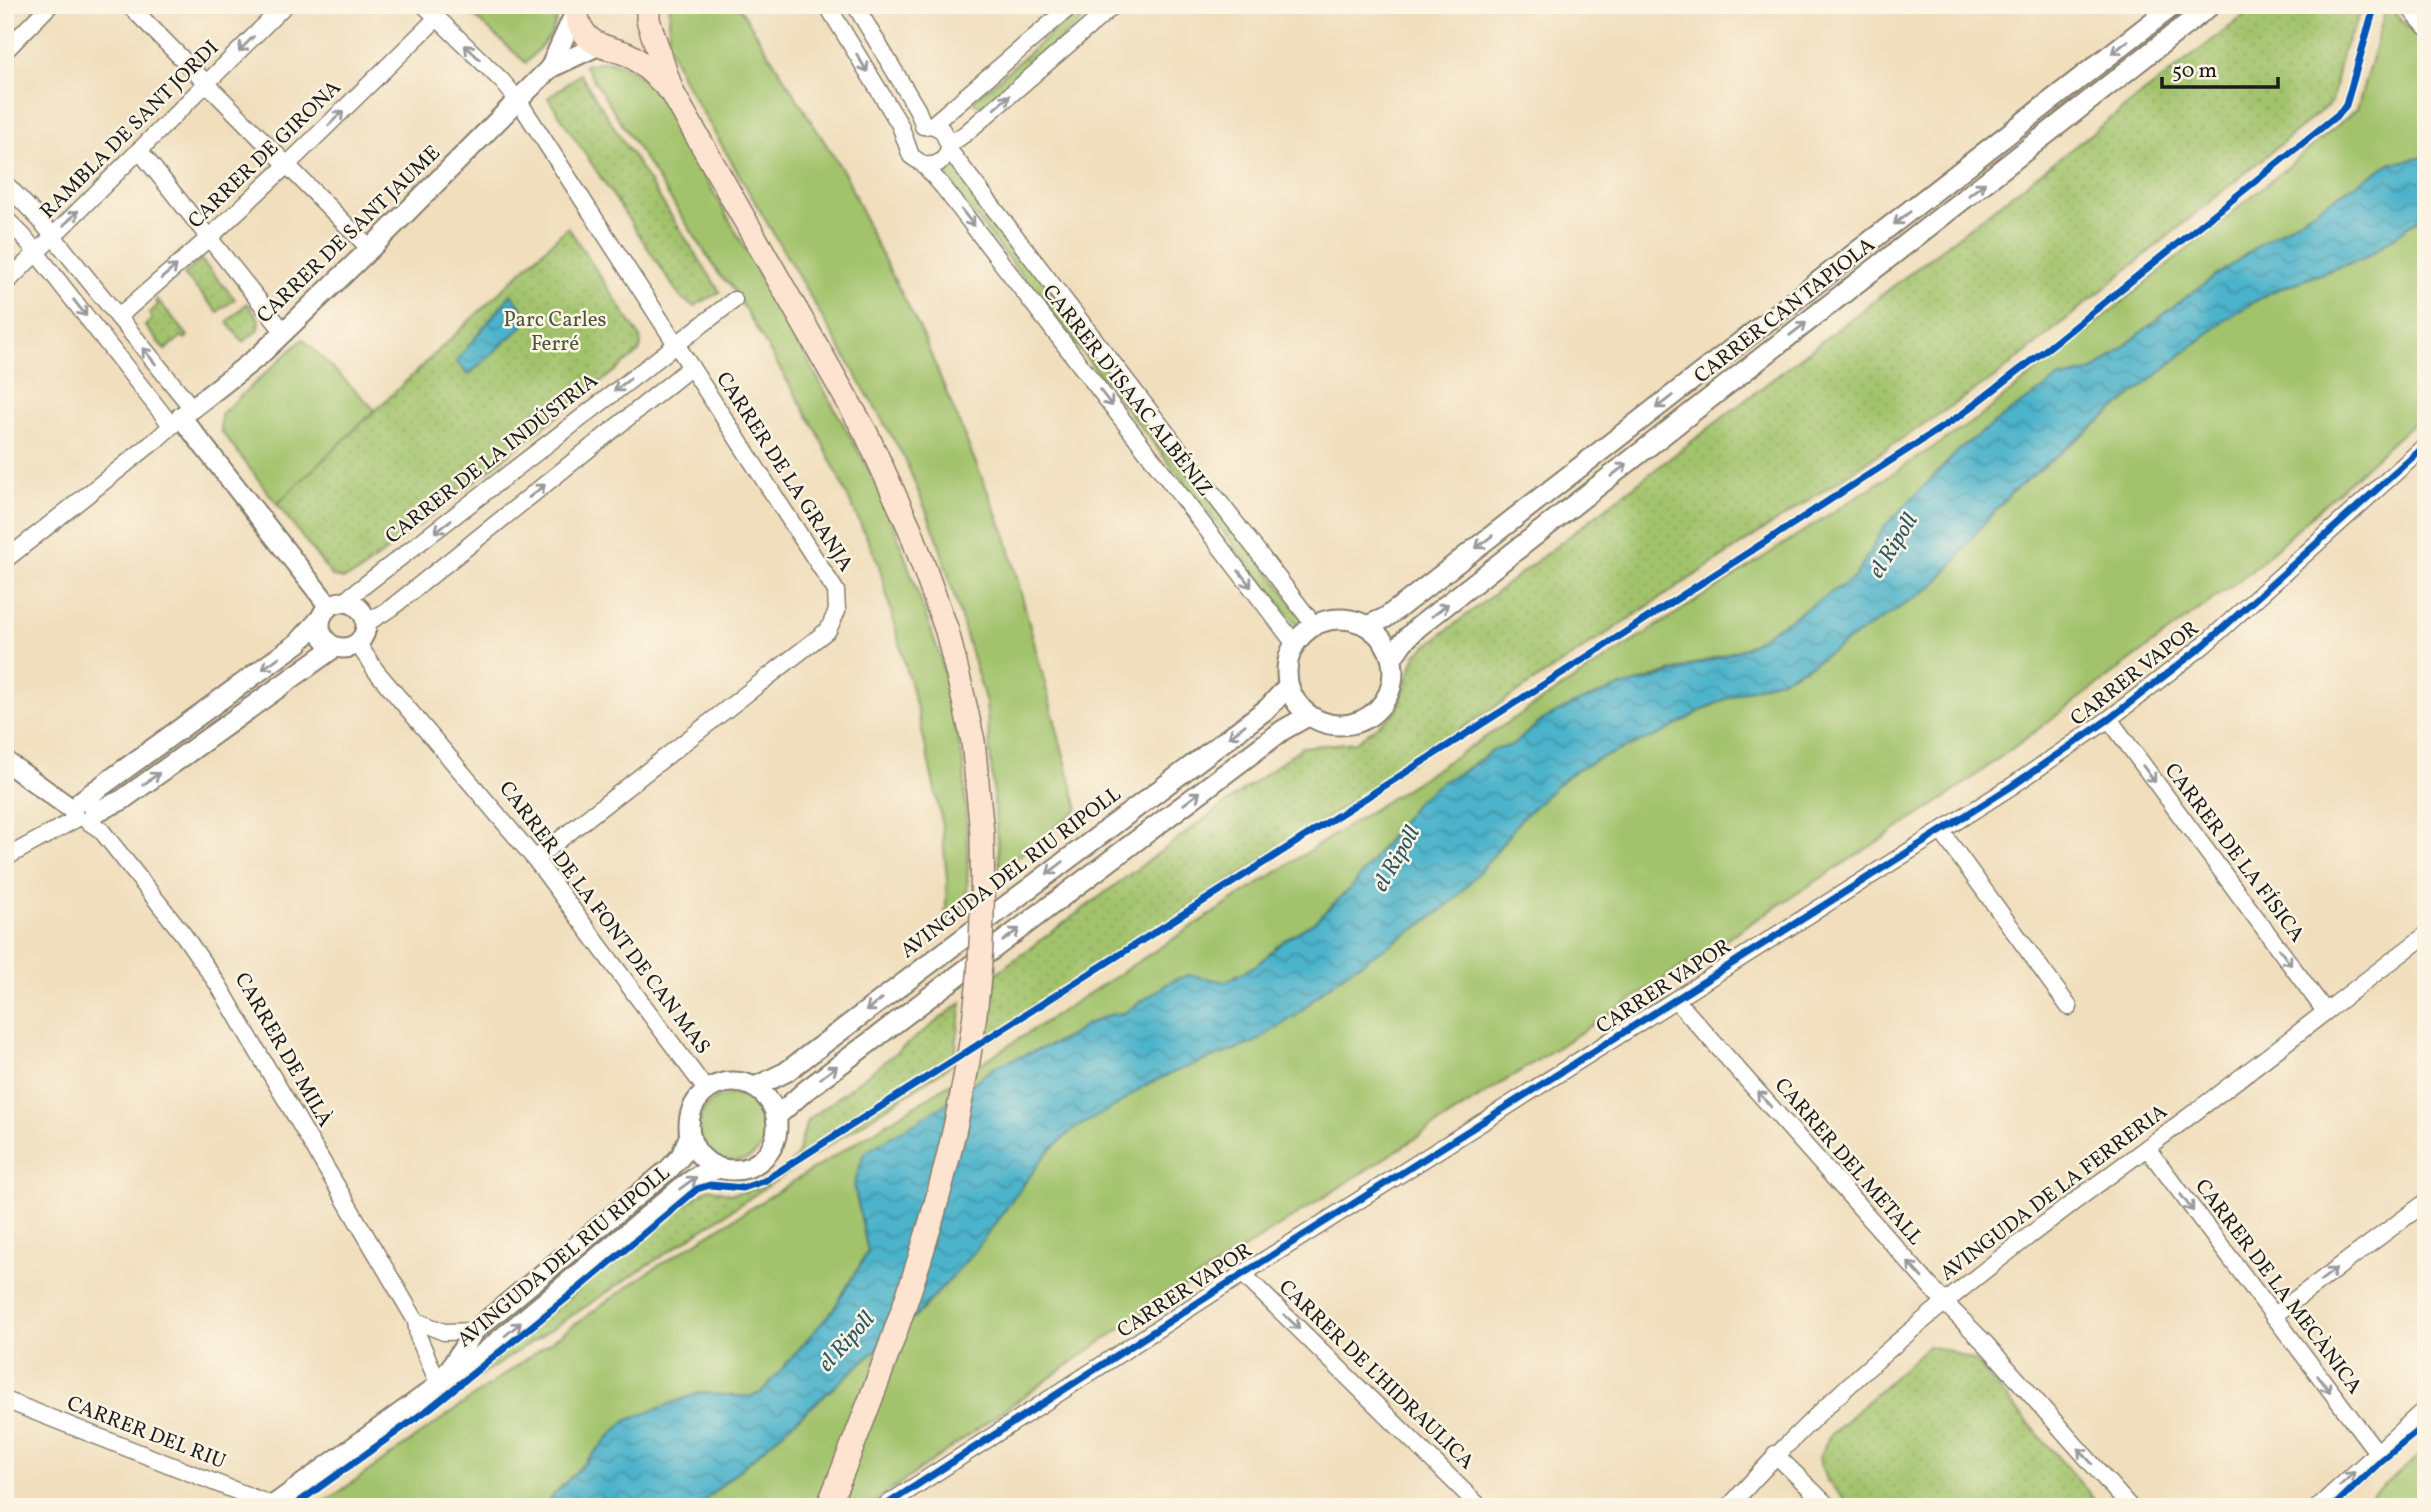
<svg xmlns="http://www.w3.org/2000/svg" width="2431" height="1512" font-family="Vollkorn,serif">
<defs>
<pattern id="park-dots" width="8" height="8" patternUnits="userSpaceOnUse" patternTransform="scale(1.75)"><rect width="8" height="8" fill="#a2c36c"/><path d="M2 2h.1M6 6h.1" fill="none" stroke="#8ba75d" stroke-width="1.8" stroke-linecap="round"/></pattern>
<pattern id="water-waves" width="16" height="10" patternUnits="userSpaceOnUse" patternTransform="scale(1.75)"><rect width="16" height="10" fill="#4cb3cb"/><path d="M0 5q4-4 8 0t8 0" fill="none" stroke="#3e91a4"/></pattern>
</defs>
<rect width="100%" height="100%" fill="#fcf5e5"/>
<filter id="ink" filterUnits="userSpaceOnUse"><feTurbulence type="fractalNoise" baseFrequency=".0143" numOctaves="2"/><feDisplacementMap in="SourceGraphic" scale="14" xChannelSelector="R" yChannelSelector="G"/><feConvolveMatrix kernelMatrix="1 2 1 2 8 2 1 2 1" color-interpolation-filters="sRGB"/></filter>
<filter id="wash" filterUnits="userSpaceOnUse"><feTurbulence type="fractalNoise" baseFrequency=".00686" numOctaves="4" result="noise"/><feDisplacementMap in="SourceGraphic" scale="28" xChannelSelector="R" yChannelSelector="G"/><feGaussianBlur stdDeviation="1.57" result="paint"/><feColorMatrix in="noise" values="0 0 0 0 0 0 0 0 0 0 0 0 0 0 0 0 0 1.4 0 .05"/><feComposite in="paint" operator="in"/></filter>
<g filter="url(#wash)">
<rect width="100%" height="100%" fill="#f0debc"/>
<g fill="#a2c36c" stroke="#5f7044" stroke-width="2">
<polygon points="462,5 562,5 551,35 526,63"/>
<polygon points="670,5 738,5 846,176 873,238 921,331 1006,536 1078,809 1000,871 986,703 937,537 905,459 682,77 668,44"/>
<polygon points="1084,5 1100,5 981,108 973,101"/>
<polygon points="2387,5 2426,46 2426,157 2389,164 2266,240 2175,305 2094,371 2058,379 2005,415 1962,447 1885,527 1855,577 1745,648 1588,698 1541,721 1513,746 1494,750 1418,800 1352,887 1314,922 1283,941 1257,965 1225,982 1189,975 1172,981 1124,1013 1109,1015 1087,1024 1072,1035 1053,1044 996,1066 941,1107 854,1185 868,1251 833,1310 761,1393 748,1397 699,1393 625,1421 542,1507 318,1507 650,1271 932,1095 1980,417 2231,214 2357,109"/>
<path d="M606,61c28,6 37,17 55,37l223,399 57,162 23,108 4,85 -1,52 -22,19 2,-43 -6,-63 -24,-108 -39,-147 -60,-129 -88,-149 -9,-7 -137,-212z"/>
<polygon points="953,161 1307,621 1298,627 941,173"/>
<polygon points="2426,218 2426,411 2250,572 1944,799 1125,1325 867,1507 697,1507 922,1310 974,1252 1046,1154 1072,1130 1144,1086 1174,1072 1253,1042 1298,1014 1322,991 1350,970 1440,912 1488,862 1520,820 1568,775 1598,759 1661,734 1706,708 1737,694 1785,678 1814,663 1933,586 1956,561 1976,532 2011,493 2226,319 2271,292 2366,257 2419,219"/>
<polygon points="303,339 375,410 277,504 221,431 221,414"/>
<circle cx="733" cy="1128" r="34"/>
<polygon points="2426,1450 2426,1494 2411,1507 2359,1507"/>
</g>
<g fill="url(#park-dots)" stroke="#5f7044" stroke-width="2">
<polygon points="2258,5 2360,5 2361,12 2341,55 2332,102 1997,376 987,1042 995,974 1302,747 1356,742 1397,711 1416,654"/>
<polygon points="580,74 720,292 694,306 681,298 548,98"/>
<polygon points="568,227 640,337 641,345 639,352 358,573 343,579 332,576 277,504"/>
<polygon points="201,260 235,299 219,311 218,312 184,275"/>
<polygon points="157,299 188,336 185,339 182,336 165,350 145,326 152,319 149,314 158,305 155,301"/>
<polygon points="247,303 259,319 258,330 243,342 227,322"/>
<polygon points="962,1002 954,1063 453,1394 661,1221 709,1188 731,1194 756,1189 775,1177 796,1158 807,1121"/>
<polygon points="1928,1346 1950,1351 1975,1361 2101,1507 1852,1507 1826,1480 1819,1458 1829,1436"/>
</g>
<g fill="url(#water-waves)" stroke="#346874" stroke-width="2">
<polygon points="2426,157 2426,218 2419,219 2366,257 2271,292 2226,319 2011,493 1976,532 1956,561 1933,586 1814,663 1784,678 1737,694 1706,708 1661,734 1598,759 1568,775 1520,820 1488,862 1453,901 1426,922 1350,970 1322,991 1298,1014 1253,1043 1174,1072 1144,1086 1116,1106 1072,1130 1046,1154 974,1252 922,1310 697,1507 542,1507 625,1421 699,1393 748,1397 761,1393 833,1310 868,1252 854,1185 864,1153 941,1107 996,1066 1053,1044 1072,1035 1087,1024 1109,1015 1124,1013 1172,981 1189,975 1225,982 1257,965 1283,941 1314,922 1352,887 1418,800 1441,782 1466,770 1494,750 1513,745 1541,721 1571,705 1623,686 1657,678 1745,648 1855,577 1884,527 1962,447 2005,415 2058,379 2094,371 2175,305 2266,240 2389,164"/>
<polygon points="511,294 531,319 468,375 456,361"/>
</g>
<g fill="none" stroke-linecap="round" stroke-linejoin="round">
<polyline stroke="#4cb3cb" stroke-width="4.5" points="2266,11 2281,5"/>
</g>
</g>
<g filter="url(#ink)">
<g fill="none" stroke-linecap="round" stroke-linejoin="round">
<g stroke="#867d6c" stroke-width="19">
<g id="minor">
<polyline points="129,5 370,249"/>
<polyline points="424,5 502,81 518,100 836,591 837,611 828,630 535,859"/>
<polyline points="827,5 900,125 911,156 924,165 944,188 1295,644"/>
<polyline points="855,5 917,109 924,126"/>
<polyline points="2407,5 2426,27"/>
<polyline points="5,51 50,5"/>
<polyline points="932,125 1072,5"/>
<path d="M923,126l9,-1 10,5 7,15c-1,14 -11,22 -25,20"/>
<polyline points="949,145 966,133 1114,5"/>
<polyline points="139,150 284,332"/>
<polyline points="949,150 1314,625"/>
<polyline points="5,183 40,220 192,408"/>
<polyline points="5,218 24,237 171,425"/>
<polyline points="5,284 285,5"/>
<polyline points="118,317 210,237 287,165 437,18"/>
<polyline points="5,560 156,440 179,419"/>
<polyline points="344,601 734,300"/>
<polyline points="367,623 391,608 691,367"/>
<polyline points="358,644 376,671 535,859 707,1091"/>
<polyline points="2109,719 2325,1011"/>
<polyline points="86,820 101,830 183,934 219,986 416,1321 418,1336 439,1385"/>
<polyline points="1941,831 2069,1007"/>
<polyline points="5,858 76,819"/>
<polyline points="1676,1000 1945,1303 1986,1344 2130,1507"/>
<polyline points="2147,1148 2376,1451"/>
<polyline points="1243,1274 1480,1507"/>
<polyline points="2273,1316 2426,1202"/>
<polyline points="416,1321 444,1332 474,1331"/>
<polyline points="5,1400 272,1505"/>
<polyline points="1775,1454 1829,1507"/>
<polyline points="883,1507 1219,1289 2012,786 2109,719 2204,645 2426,445"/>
<path d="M1729,1507c133,-152 300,-272 462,-392 79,-59 156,-121 235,-180"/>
<polyline points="2318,1507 2426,1408"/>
</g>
</g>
<g stroke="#867d6c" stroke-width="23">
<g id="tertiary">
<polyline points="550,68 599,45"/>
<circle cx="343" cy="625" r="23"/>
<polyline points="329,606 181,417 260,355 370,249 550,68 576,11"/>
<circle cx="1340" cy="672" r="53"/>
<polyline points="1367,626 1385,618 1404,604 2174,5"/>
<polyline points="1392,658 1403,642 1417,628 2211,5"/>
<polyline points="5,761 73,810"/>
<polyline points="81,801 298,643 321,618"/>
<polyline points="93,813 122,800 335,647"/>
<circle cx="733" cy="1126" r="44"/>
<polyline points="755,1087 786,1072 1268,708 1288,686"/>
<polyline points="777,1116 805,1091 1283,730 1308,716"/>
<polyline points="442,1381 474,1331 669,1169 681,1156 690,1135"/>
<polyline points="271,1507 439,1385 460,1373 682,1187 698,1176 719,1168"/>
</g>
</g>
<g stroke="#867d6c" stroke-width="26">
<g id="secondary">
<path d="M577,5c-3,17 8,34 23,40 10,5 21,5 31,11 14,9 26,21 38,33"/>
<polyline points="648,5 648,20 672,92 866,433 910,529 947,631 961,688 973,741 982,833"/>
</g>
</g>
<use href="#minor" stroke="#fff" stroke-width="16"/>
<use href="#tertiary" stroke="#fff" stroke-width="19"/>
<use href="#secondary" stroke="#fde4d0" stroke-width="23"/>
<g stroke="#867d6c" stroke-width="26" stroke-linecap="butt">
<path id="secondary-bridge" d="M828,1507c68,-166 132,-340 150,-520 5,-52 5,-103 4,-154"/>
</g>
<use href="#secondary-bridge" stroke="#fde4d0" stroke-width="23"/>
<g stroke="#fcf5e5" stroke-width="11">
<g id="cycleway">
<polyline points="292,1507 430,1408 584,1284 697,1189 710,1185 743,1188 764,1181 1601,648 1961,415 2053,344 2341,112 2346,105 2375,5"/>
<polyline points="883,1507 1219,1289 2012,786 2109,719 2204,645 2426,445"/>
<polyline points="2333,1507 2382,1460 2426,1424"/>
</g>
</g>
<use href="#cycleway" stroke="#0057b8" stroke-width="7"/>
</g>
<defs><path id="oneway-shaft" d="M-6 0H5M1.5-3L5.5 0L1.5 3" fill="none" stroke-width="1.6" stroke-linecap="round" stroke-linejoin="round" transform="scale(1.75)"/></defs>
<g stroke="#999">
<use href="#oneway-shaft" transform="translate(246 44) rotate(135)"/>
<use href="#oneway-shaft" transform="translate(2120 47) rotate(142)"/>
<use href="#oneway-shaft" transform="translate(472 52) rotate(-136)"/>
<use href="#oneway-shaft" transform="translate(862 63) rotate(59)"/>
<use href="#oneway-shaft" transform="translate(1002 102) rotate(-41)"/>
<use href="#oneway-shaft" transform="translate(336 118) rotate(-45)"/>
<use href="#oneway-shaft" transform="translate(1977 189) rotate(-38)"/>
<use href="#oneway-shaft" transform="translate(71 218) rotate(-45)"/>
<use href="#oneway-shaft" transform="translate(968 218) rotate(52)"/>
<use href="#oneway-shaft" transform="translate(1902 218) rotate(142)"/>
<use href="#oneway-shaft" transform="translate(169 272) rotate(-41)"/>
<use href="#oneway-shaft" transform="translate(80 308) rotate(52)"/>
<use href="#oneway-shaft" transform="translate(1798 329) rotate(-38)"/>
<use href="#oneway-shaft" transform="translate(149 356) rotate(-129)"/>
<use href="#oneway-shaft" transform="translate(622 385) rotate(142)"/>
<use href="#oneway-shaft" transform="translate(1106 398) rotate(52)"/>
<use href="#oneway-shaft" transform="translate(1664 402) rotate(142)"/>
<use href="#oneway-shaft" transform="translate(1619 470) rotate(-38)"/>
<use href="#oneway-shaft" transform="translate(537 491) rotate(-39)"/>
<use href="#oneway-shaft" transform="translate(443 526) rotate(142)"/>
<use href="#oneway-shaft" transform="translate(1484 542) rotate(142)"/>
<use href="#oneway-shaft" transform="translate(1245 579) rotate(52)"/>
<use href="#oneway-shaft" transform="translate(1440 610) rotate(-38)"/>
<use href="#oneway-shaft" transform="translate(271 663) rotate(144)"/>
<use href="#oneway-shaft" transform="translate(1237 731) rotate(143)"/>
<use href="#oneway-shaft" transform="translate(2149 774) rotate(53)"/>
<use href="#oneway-shaft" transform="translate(151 779) rotate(-36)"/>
<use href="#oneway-shaft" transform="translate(1192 798) rotate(-37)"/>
<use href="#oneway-shaft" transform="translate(1055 868) rotate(143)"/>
<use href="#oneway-shaft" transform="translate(1011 935) rotate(-37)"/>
<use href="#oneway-shaft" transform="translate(2285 957) rotate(53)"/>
<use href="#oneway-shaft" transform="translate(874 1005) rotate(143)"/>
<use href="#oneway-shaft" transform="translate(829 1072) rotate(-37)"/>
<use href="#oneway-shaft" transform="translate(1764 1099) rotate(-131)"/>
<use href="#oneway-shaft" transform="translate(688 1183) rotate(-36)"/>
<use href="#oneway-shaft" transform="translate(2187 1203) rotate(53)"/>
<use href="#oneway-shaft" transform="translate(1915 1270) rotate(-132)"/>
<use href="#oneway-shaft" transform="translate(2328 1275) rotate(-37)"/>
<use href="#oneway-shaft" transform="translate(1292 1322) rotate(44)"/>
<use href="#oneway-shaft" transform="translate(513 1329) rotate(-40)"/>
<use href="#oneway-shaft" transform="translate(2324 1384) rotate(52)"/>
<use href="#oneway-shaft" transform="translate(2085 1456) rotate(-132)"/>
<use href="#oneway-shaft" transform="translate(2347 1479) rotate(-43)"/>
</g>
</g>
<g text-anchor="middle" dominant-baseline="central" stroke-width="5" stroke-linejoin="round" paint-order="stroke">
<g font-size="21" fill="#1c1c1c" stroke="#fcf5e5">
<text transform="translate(130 130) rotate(-45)">RAMBLA DE SANT JORDI</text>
<text transform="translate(265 155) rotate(-44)">CARRER DE GIRONA</text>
<text transform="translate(349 235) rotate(-44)">CARRER DE SANT JAUME</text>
<text transform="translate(1785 311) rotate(-38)">CARRER CAN TAPIOLA</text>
<text transform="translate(1127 391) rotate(52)">CARRER D'ISAAC ALBÉNIZ</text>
<text transform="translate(492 459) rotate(-38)">CARRER DE LA INDÚSTRIA</text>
<text transform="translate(784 472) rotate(57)">CARRER DE LA GRANJA</text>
<text transform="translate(2135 674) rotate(-38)">CARRER VAPOR</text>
<text transform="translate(2234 853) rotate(53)">CARRER DE LA FÍSICA</text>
<text transform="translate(1011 873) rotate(-37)">AVINGUDA DEL RIU RIPOLL</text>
<text transform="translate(604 918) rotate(53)">CARRER DE LA FONT DE CAN MAS</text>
<text transform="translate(1664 987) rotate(-33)">CARRER VAPOR</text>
<text transform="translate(283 1050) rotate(60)">CARRER DE MILÀ</text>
<text transform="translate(1848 1162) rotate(49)">CARRER DEL METALL</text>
<text transform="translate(2054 1193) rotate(-37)">AVINGUDA DE LA FERRERIA</text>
<text transform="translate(564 1257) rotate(-40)">AVINGUDA DEL RIU RIPOLL</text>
<text transform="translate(2278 1287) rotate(53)">CARRER DE LA MECÀNICA</text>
<text transform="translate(1185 1291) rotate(-33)">CARRER VAPOR</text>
<text transform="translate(1376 1375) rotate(44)">CARRER DE L'HIDRAULICA</text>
<text transform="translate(146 1433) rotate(21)">CARRER DEL RIU</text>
</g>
<g font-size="21" fill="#4b5638" stroke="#fcf5e5">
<text x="555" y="320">Parc Carles<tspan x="555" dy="24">Ferré</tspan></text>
</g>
<g font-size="23" font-style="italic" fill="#2f5862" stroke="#fcf5e5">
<text transform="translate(1894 546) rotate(-58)">el Ripoll</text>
<text transform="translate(1397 859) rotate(-60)">el Ripoll</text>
<text transform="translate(847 1342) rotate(-48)">el Ripoll</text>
</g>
</g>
<rect width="2431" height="1512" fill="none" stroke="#fcf5e5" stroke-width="28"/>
<path d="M2162 77v10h116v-10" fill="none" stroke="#1c1c1c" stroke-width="3.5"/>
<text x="2172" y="77" font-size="21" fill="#1c1c1c" stroke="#fcf5e5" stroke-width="5" paint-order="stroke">50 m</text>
</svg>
